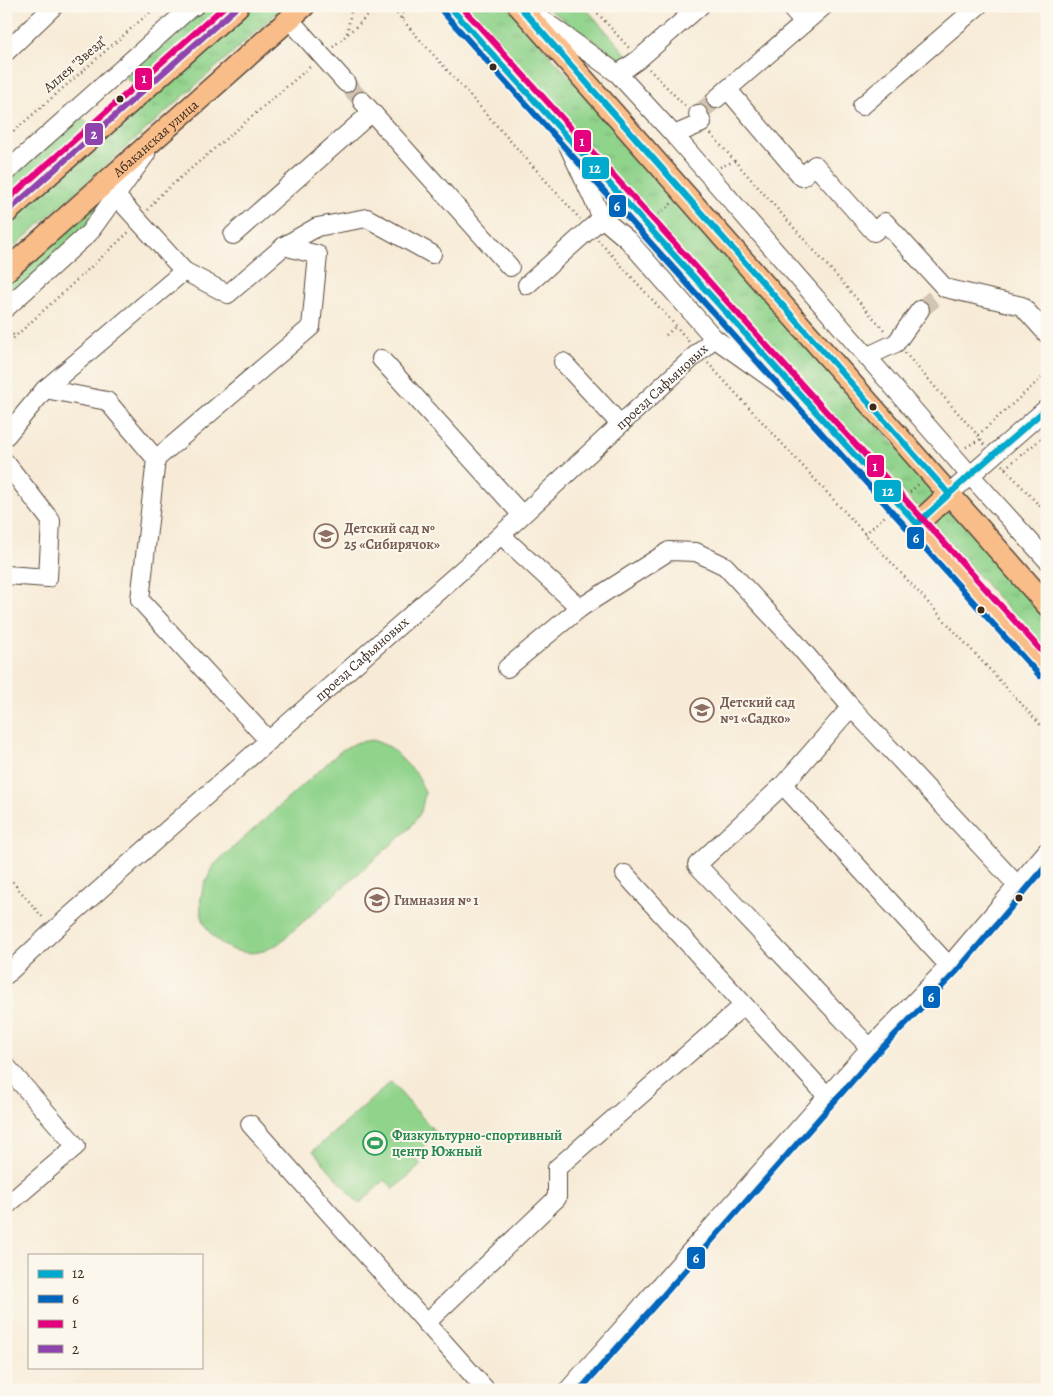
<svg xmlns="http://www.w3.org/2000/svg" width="1053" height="1396" font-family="Alegreya,serif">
<defs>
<pattern id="grass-tufts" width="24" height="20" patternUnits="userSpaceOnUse" patternTransform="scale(1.25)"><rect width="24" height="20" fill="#90d38b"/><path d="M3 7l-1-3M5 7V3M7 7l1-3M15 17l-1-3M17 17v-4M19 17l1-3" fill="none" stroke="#7db578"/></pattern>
</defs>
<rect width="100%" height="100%" fill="#fbf7ec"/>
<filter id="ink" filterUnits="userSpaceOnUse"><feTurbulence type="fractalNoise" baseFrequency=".02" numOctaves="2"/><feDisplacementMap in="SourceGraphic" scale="10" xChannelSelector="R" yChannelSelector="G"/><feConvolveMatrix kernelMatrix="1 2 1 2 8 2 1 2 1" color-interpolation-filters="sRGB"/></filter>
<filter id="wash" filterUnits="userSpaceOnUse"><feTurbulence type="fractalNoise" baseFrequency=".0096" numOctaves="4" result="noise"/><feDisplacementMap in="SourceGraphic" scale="20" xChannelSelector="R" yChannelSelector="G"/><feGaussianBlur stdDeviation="1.12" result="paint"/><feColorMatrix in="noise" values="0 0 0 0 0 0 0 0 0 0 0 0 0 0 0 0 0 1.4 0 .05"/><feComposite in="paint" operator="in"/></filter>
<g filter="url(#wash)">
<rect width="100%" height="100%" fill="#f7ebd7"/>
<g fill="url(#grass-tufts)" stroke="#667e54">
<polygon points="217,6 228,6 156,72 132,84 125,77 192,16"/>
<polygon points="250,6 285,6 6,254 6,224"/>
<polygon points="458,6 507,6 927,481 932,488 934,496 921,507 914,504 874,459 860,450"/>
<polygon points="544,6 584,6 629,57 622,61 619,59"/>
<polygon points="81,117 88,124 73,146 6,206 6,183"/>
<polygon points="123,174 78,237 6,300 6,278"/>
<polygon points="945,512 957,514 1047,616 1047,653 938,530 936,522 937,516"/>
</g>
<g fill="#90d38b" stroke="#667e54">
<path d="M373,740l17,7 27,27 8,19 -4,19 -11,16 -132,116c-6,3 -13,7 -19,8 -33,6 -63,-22 -58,-55 2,-12 8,-22 14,-33l127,-114 16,-8z"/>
<polygon points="391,1082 437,1134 413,1155 421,1165 394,1189 385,1180 359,1204 313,1151"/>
</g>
</g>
<g filter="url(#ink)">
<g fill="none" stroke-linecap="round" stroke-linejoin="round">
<g stroke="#d1c4b2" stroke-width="18" stroke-dasharray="18 9" stroke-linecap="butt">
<polyline points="346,83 362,101"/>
<polyline points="698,114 716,99"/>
<polyline points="920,310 938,295"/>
</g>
<g stroke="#57473a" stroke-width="20">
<g id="minor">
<polyline points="789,6 804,23"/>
<polyline points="532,12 618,74 674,135 970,475 1047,560"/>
<polyline points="290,20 346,83"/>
<polyline points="6,52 54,6"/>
<polyline points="618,74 639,59 700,6"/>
<polyline points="728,90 802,177 815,165 874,232 885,222 945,288 1022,306 1047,334"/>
<polyline points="716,99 824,6"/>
<polyline points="362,101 510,267"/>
<polyline points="862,106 978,6"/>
<polyline points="674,135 702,123 698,114"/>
<polyline points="566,141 602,218 628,240 714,338 789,391"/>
<polyline points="6,172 190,8 195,6"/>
<polyline points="233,235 372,112"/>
<polyline points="284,246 317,227 367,218 432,254"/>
<polyline points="527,285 602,218"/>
<polyline points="6,308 89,233 146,154"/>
<polyline points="868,356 896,343 920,310"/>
<polyline points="381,359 522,515"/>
<polyline points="563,362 620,424"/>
<polyline points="45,389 107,401 156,459 311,327 318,255 284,246 228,294 184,271"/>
<polyline points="6,436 45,389 184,271 116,196"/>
<polyline points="156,459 140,600 269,741"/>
<polyline points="6,463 51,521 48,578 6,575"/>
<polyline points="949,494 1047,408"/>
<polyline points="501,535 580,608 669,551 696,552 725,566 790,636 851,707"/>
<polyline points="507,668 580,608"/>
<polyline points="783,785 949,966"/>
<polyline points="625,874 827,1096"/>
<path id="s1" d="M6,975l48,-45 425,-375 235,-217"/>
<polyline points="870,1048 697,865 783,785 851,707 1017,885"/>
<polyline points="6,1066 76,1146 6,1206"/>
<polyline points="250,1124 486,1390"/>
<polyline points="426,1323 557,1198 557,1168 744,1005"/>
<polyline points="568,1390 870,1048 949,966 1047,851"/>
</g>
</g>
<g stroke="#57473a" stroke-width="24">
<g id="major">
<polyline points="449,6 917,524 1047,670"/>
<polyline points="519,6 1047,605"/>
<polyline points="6,213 238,6"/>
<path id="s2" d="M6,271l298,-265"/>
<polyline points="917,524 949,494"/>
</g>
</g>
<g stroke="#57473a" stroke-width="2.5" stroke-dasharray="1 4" stroke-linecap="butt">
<polyline points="390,6 580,219"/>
<polyline points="591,6 630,49"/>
<polyline points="402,19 404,6"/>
<polyline points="347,33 352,6"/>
<polyline points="333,47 379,6"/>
<polyline points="649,69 685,106"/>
<polyline points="711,134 886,332"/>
<polyline points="6,138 157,6"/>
<polyline points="720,167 735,161"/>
<polyline points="148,210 159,196 312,65"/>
<polyline points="659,214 672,203"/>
<polyline points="598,240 676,326 689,342"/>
<polyline points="6,327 15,337"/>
<polyline points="666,335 676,326"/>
<polyline points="6,345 130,231"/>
<polyline points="905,353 981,439 984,445"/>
<polyline points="708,363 1047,732"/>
<polyline points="978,435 1047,373"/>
<polyline points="966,447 981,439"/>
<polyline points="1002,465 1047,514"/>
<polyline points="1005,468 1047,434"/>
<polyline points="910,492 919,484"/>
<polyline points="865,534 886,515"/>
<polyline points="6,874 44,919"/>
</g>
<use href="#minor" stroke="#fff" stroke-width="18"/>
<use href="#major" stroke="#f8bd88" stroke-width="21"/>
<g stroke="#fbf7ec" stroke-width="10">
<g id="bus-1">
<polyline points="449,6 917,524 970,475 1047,408"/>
<polyline points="519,6 949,494"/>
</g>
</g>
<g stroke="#fbf7ec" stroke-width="10">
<g id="bus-2">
<polyline points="443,12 1040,676"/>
<polyline points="580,1390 876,1054 956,972 1047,865"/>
</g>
</g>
<g stroke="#fbf7ec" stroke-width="10">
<g id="bus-3">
<polyline points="461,6 1047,657"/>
<polyline points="6,201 225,6"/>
</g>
</g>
<g stroke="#fbf7ec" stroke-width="10">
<polyline id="bus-4" points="6,213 238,6"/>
</g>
<use href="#bus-1" stroke="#00a9ce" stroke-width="6"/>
<use href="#bus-2" stroke="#0065bd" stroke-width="6"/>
<use href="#bus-3" stroke="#e5007d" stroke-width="6"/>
<use href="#bus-4" stroke="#8e44ad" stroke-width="6"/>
</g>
</g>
<defs>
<g id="school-ring" transform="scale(1.25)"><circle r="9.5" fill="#fbf7ec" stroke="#8d6e63" stroke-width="1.5"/><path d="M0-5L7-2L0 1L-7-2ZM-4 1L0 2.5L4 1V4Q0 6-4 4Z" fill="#8d6e63"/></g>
<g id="stadium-ring" transform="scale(1.25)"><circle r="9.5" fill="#fbf7ec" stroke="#2e9e5b" stroke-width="1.5"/><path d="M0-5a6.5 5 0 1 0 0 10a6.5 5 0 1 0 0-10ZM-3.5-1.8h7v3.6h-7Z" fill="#2e9e5b"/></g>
</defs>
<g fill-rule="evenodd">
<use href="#school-ring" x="326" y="536"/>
<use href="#school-ring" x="702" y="710"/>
<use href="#school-ring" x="377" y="900"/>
<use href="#stadium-ring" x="375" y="1143"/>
</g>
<g fill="#3b2a1e" stroke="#fbf7ec" stroke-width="2">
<circle cx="493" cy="67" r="4.5"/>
<circle cx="120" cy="99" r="4.5"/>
<circle cx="873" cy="407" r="4.5"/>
<circle cx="981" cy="610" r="4.5"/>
<circle cx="1019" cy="898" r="4.5"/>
</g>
<g text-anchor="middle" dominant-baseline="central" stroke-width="4" stroke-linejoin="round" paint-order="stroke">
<g font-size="14" fill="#3b2a1e" stroke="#fbf7ec">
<text transform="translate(75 64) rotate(-41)">Аллея "Звезд"</text>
<text stroke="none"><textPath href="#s2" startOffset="200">Абаканская улица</textPath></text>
<text stroke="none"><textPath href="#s1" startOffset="881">проезд Сафьяновых</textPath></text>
<text stroke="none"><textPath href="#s1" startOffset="476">проезд Сафьяновых</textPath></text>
</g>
<g font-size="14" font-weight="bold" fill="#785e54" stroke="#fbf7ec" text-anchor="start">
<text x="344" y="528">Детский сад №<tspan x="344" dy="16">25 «Сибирячок»</tspan></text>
<text x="720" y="702">Детский сад<tspan x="720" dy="16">№1 «Cадко»</tspan></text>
<text x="394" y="900">Гимназия № 1</text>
</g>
<g font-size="14" font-weight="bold" fill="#27864d" stroke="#fbf7ec" text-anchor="start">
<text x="392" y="1135">Физкультурно-спортивный<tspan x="392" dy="16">центр Южный</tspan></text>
</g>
</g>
<g stroke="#fbf7ec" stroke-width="2">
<rect x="134" y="67" width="19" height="24" rx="5" fill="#e5007d"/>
<rect x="84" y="122" width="20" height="24" rx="5" fill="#8e44ad"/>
<rect x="573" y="129" width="19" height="24" rx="5" fill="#e5007d"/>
<rect x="581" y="156" width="29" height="24" rx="5" fill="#00a9ce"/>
<rect x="608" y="194" width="19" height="24" rx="5" fill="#0065bd"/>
<rect x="866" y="454" width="19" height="24" rx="5" fill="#e5007d"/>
<rect x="873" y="479" width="29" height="24" rx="5" fill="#00a9ce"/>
<rect x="906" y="526" width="19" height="24" rx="5" fill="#0065bd"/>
<rect x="922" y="985" width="19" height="24" rx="5" fill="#0065bd"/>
<rect x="686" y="1246" width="20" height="24" rx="5" fill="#0065bd"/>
</g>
<g font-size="14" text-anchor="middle" font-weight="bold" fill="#fff">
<text x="144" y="83">1</text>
<text x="94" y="139">2</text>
<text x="582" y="146">1</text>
<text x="595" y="173">12</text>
<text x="617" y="211">6</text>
<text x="875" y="471">1</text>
<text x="888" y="496">12</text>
<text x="916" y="543">6</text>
<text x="931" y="1002">6</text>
<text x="696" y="1263">6</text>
</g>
<rect width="1053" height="1396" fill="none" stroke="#fbf7ec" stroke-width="25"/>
<rect x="28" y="1254" width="175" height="115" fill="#fbf7ec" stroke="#aea59a"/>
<rect x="38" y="1270" width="25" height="8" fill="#00a9ce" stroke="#aea59a"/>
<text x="72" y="1278" font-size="15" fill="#3b2a1e">12</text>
<rect x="38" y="1295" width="25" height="8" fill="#0065bd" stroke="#aea59a"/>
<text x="72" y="1304" font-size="15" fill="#3b2a1e">6</text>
<rect x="38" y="1320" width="25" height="8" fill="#e5007d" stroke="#aea59a"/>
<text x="72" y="1328" font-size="15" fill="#3b2a1e">1</text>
<rect x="38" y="1345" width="25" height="8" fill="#8e44ad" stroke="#aea59a"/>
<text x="72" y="1354" font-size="15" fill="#3b2a1e">2</text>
</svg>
